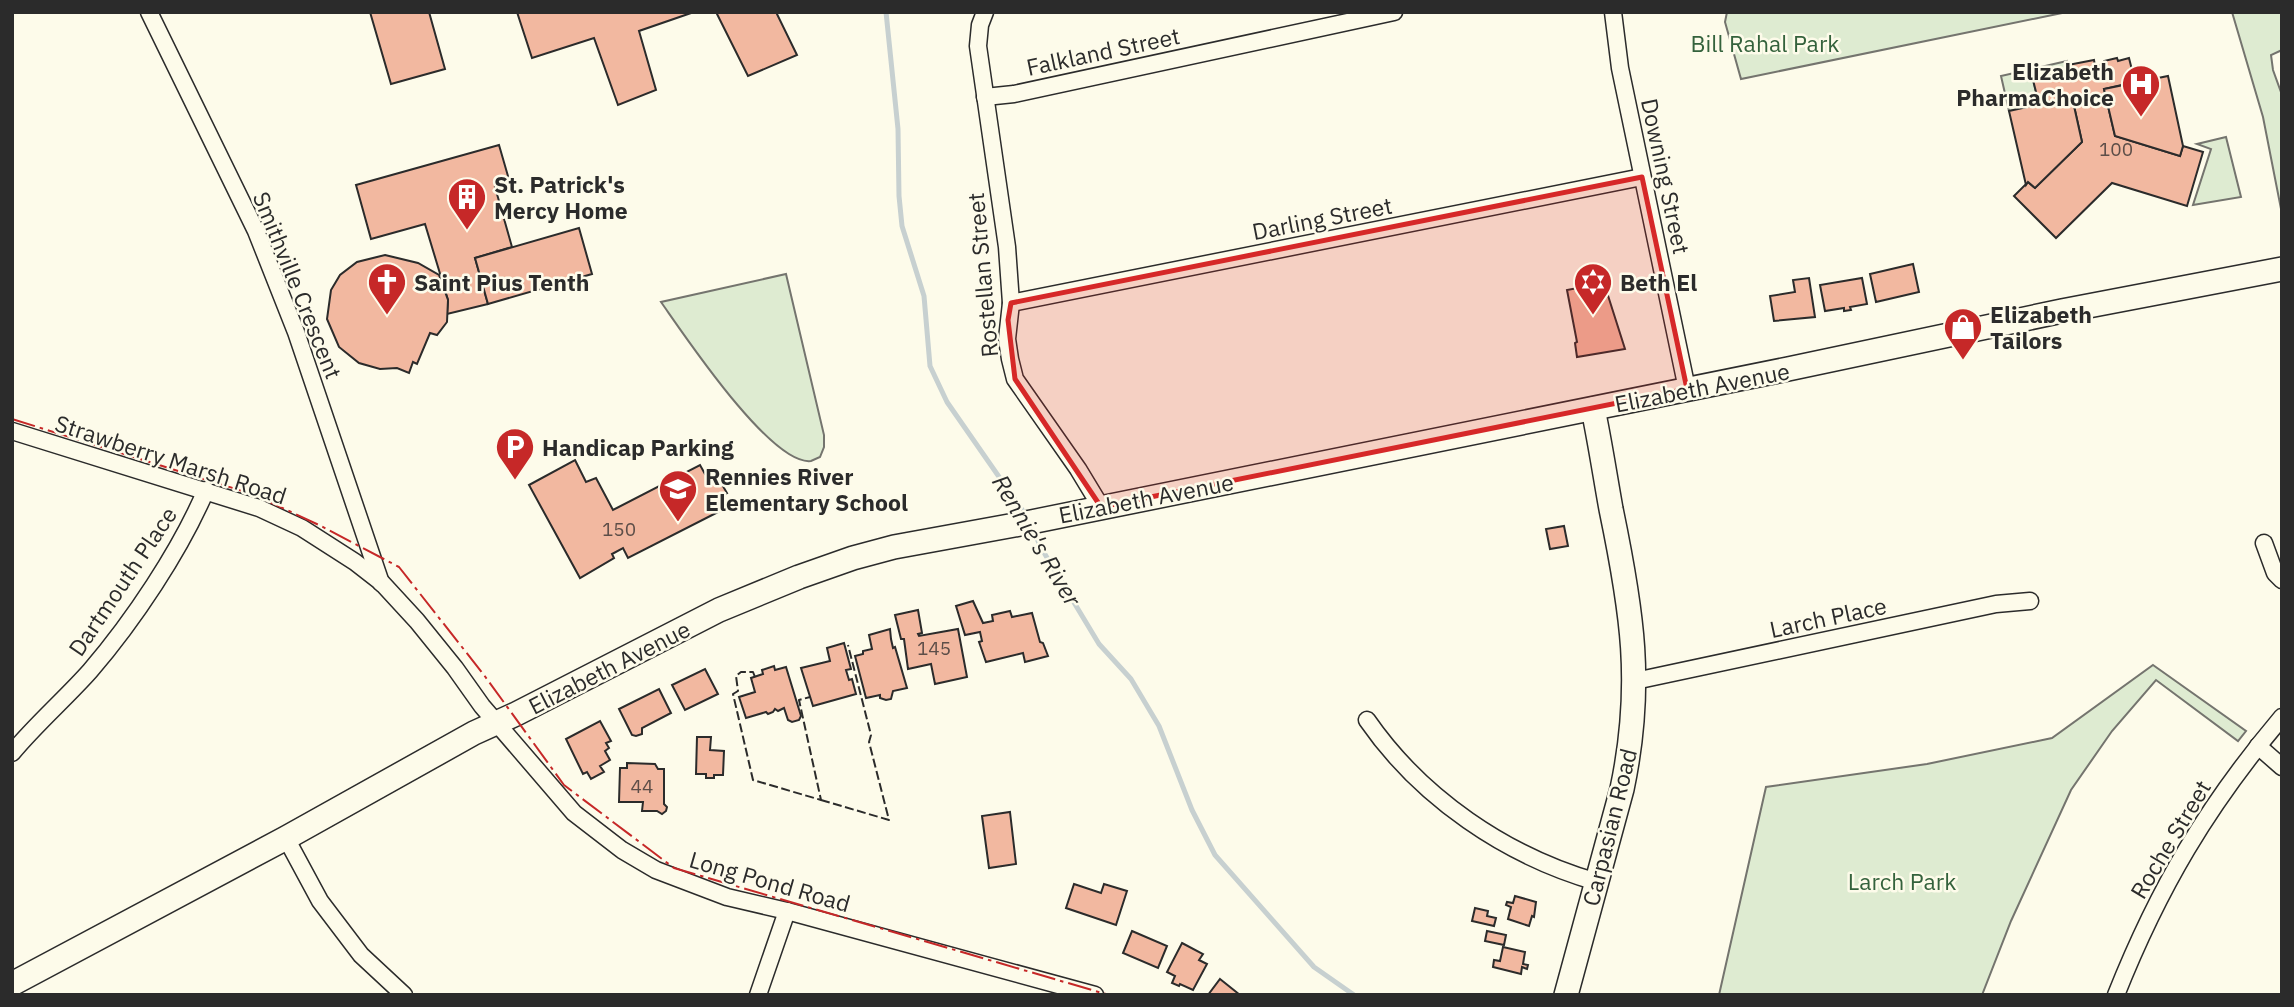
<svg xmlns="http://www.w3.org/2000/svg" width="2294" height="1007" font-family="'IBM Plex Sans',sans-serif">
<rect width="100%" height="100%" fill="#fdfbea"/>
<g fill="#deebd1" stroke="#74746e" stroke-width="2">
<polygon points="1727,12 2067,12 1741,79 1725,22"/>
<polygon points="2232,12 2281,12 2282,50 2271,55 2273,70 2282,95 2282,214 2263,117"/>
<polygon points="2067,61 2070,72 2060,74 2059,72 2033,80 2039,104 2009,111 2001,76"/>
<polygon points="2226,137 2241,197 2193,205 2211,149 2197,144"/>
<path d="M786,274l38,161v12l-4,10c0,0 -9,4 -9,4 -40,5 -128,-128 -150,-159z"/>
<polygon points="2153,665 2246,731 2238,741 2156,680 2112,731 2071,790 2011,921 1982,995 1719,995 1766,787 1927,764 2052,738"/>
</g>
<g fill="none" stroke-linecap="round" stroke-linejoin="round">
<g stroke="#c7d0d0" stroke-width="5">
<polyline points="886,12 898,129 899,196 902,226 924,296 930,366 947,402 1027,517"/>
<polyline points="1033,528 1040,546 1099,644 1131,679 1159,726 1192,810 1215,855 1314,967 1354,995"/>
</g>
</g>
<g fill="#f2b8a0" stroke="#2b2b2b" stroke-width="2">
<polygon points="370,12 429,12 445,69 391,84"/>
<polygon points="517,12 694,12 639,31 656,90 618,105 594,38 532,58"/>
<polygon points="716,12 776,12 797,55 748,76"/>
<polygon points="2117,58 2118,61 2129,58 2135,82 2104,89 2115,136 2180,156 2183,146 2203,152 2187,206 2112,183 2056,238 2014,196 2028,182 2035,188 2082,142 2072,97 2039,104 2033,80 2059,72 2060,74 2070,72 2068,65 2094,60 2095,66 2104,64 2104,61"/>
<polygon points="2168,76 2183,146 2180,156 2115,136 2104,89"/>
<polygon points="2072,97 2082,142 2035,188 2028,182 2026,185 2009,111"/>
<polygon points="499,145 510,183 495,187 512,247 475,258 488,304 447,314 448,300 425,224 371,239 356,185"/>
<polygon points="579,228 592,274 488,304 475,258"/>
<polygon points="385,255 418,263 439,275 448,300 447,322 437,335 430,333 417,364 413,362 409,373 397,368 380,369 359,363 339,347 327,319 331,290 340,275 357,262"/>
<polygon points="1913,264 1919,292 1876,302 1870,274"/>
<polygon points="1809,278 1815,317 1774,321 1770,296 1795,292 1793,280"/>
<polygon points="1862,278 1867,304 1850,307 1851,310 1844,311 1844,308 1825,311 1820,285"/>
<polygon points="1604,283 1625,349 1577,357 1575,343 1577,342 1567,290"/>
<polygon points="575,460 586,482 596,478 613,510 700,465 705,474 714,471 727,493 718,498 724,509 628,558 623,548 612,554 614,558 580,578 529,485"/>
<polygon points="1564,526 1568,546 1550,549 1546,529"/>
<polygon points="973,601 983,623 993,621 992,615 1010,611 1012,617 1032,613 1040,642 1043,643 1048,656 1025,662 1023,653 986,662 979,642 982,641 980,632 965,635 956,606"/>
<polygon points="918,610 922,633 918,634 919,636 958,629 967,677 935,684 931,664 908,669 904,639 901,639 895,615"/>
<polygon points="890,629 891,639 893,648 895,647 907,688 893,691 891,699 886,700 880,698 880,695 866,698 855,656 863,654 863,651 872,649 869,635"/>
<polygon points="844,643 851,669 846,670 849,680 852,679 856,694 813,706 801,668 830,661 827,648"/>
<polygon points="774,666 775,670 786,667 801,716 799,720 792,722 788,720 784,708 778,711 775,709 773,712 768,714 766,712 746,718 739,697 755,692 751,678 763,674 762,670"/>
<polygon points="705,669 718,694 685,710 672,685"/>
<polygon points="659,689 671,713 642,728 642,734 636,736 632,735 619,709"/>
<polygon points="600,721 611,741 606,743 609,748 605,751 610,760 600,766 604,772 591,779 587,772 583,774 566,739"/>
<polygon points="697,737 711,737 710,750 724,751 723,775 714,775 714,778 706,778 706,774 696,774"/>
<polygon points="627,763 655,764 658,769 664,769 664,804 667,807 666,811 662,814 657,811 642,811 643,802 619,802 620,768 627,768"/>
<polygon points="1010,812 1016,864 989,868 982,816"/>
<polygon points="1074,884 1101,893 1104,884 1127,891 1116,925 1066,908"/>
<polygon points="1515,896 1536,902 1534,917 1532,916 1529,926 1508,919 1511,907 1506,905 1507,902 1513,903"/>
<polygon points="1475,908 1488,911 1487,916 1496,918 1494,926 1472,921"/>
<polygon points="1132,931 1167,946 1158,968 1123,953"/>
<polygon points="1487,931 1506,935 1504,945 1485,941"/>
<polygon points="1182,943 1203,954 1199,960 1207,964 1193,990 1180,984 1179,986 1172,983 1175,976 1167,972"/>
<polygon points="1503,947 1525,952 1523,964 1528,965 1527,969 1522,967 1521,974 1493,967 1494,960 1500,961"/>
<polygon points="1220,979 1240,995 1208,995"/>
</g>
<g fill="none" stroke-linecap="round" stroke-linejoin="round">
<g stroke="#2b2b2b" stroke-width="19">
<g id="street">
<polyline points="149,12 256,231 296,332 381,583"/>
<polyline points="985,12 980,25 978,46 1007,247 1011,303 1007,339 1010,359 1015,379 1078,469 1101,507"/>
<polyline points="1613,12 1620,68 1687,389"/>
<polyline points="985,97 1014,94 1394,12"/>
<polyline points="1011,303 1642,177"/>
<polyline points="12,431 259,508 302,528 355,562 382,583 417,621 455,668 482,706 574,813 622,850 656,870 727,897 787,911 1095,995"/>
<polyline points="2264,543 2275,573 2282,580"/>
<polyline points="1635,681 1996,604 2030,601"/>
<path d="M1367,720c54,78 139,136 230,162"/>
<polyline points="2258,746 2282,767"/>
<path d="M12,753c24,-29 53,-54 78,-82 43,-50 90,-120 116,-181"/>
<polyline points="286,838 320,901 361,955 404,995"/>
<polyline points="758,995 787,911"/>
<path d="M2116,995c43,-108 91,-189 166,-278"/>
</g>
</g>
<g stroke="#2b2b2b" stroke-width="26">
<g id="secondary">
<polyline points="12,984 286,838 474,733 516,714 719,610 799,577 853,558 894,547 1031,522 1788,369 2062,311 2282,269"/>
<path d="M1566,995l56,-206c22,-104 10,-179 -11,-280 -6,-33 -11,-67 -18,-100"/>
</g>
</g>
<use href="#street" stroke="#fdfbea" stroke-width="16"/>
<use href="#secondary" stroke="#fdfbea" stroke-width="23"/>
<g stroke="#2b2b2b" stroke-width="2" stroke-dasharray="9 3.5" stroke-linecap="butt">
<polyline points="755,677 753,672 741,672 736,676 738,691 733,694 753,780 821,800 799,700 810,697"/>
<polyline points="821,800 889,820 869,742 871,735 848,645"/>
</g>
<polyline stroke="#c62828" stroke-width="2" stroke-dasharray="24 5 3.5 5" stroke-linecap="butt" points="12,419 255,495 321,526 399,567 484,675 564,785 674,868 1109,995"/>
</g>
<path fill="#d62828" fill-opacity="0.2" stroke="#d62828" stroke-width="5" stroke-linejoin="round" d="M1642,177l45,212 -586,118 -86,-128 -7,-59 3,-17z"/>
<defs>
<g id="hospital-pin" transform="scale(2.0125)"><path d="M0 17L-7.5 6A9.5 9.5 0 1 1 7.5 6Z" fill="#c62828" stroke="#fdfbea"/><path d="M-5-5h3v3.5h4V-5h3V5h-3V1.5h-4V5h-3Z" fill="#fff"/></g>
<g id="building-pin" transform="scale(2.0125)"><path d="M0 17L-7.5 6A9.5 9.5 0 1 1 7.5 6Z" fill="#c62828" stroke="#fdfbea"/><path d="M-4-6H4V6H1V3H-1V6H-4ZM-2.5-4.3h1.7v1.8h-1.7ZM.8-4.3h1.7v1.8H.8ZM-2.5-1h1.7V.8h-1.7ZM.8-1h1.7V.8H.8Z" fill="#fff"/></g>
<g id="church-pin" transform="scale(2.0125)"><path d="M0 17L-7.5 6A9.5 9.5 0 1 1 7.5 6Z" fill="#c62828" stroke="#fdfbea"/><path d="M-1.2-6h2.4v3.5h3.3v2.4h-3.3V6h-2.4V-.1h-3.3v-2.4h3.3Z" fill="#fff"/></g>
<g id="synagogue-pin" transform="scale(2.0125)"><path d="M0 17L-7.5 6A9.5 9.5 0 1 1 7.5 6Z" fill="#c62828" stroke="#fdfbea"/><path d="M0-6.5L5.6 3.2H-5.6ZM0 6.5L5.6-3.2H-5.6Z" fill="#fff"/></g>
<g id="shop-pin" transform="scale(2.0125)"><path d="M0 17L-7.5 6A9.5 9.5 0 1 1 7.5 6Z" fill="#c62828" stroke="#fdfbea"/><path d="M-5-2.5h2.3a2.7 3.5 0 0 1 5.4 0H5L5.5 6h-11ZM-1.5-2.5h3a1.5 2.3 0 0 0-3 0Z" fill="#fff"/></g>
<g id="parking-pin" transform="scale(2.0125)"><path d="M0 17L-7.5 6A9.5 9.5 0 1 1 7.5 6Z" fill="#c62828" stroke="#fdfbea"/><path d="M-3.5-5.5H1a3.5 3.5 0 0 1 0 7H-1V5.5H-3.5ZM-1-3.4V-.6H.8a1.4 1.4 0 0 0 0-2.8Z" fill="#fff"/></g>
<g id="school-pin" transform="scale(2.0125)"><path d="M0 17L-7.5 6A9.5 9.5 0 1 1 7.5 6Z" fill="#c62828" stroke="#fdfbea"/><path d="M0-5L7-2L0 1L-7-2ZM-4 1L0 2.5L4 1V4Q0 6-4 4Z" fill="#fff"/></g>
</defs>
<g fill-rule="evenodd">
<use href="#hospital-pin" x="2141" y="84"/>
<use href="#building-pin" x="467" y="197"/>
<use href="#church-pin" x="387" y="282"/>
<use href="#synagogue-pin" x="1593" y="282"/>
<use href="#shop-pin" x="1963" y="327"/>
<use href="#parking-pin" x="515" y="447"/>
<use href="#school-pin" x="678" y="489"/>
</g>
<g text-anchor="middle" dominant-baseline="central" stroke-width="5" stroke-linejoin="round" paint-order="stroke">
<g font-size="19" fill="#5d4e48">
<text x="2116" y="149">100</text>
<text x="619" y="529">150</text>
<text x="934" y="648">145</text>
<text x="642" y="786">44</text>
</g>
<g font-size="23" fill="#34623c" stroke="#fdfbea">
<text x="1765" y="43">Bill Rahal Park</text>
<text x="1902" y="881">Larch Park</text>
</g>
<g font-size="23" fill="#2b2b2b" stroke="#fdfbea">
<text transform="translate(1103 51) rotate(-12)">Falkland Street</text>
<text transform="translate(1666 176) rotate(78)">Downing Street</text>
<text transform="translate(1322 218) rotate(-11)">Darling Street</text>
<text transform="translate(982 275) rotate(-95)">Rostellan Street</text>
<text transform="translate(298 285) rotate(68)">Smithville Crescent</text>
<text transform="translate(1702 387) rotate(-11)">Elizabeth Avenue</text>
<text transform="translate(171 459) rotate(18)">Strawberry Marsh Road</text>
<text transform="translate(1146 498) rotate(-11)">Elizabeth Avenue</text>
<text transform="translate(122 581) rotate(-56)">Dartmouth Place</text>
<text transform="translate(1828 617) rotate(-12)">Larch Place</text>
<text transform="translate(609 667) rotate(-27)">Elizabeth Avenue</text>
<text transform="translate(1609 827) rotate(-76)">Carpasian Road</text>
<text transform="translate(2170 839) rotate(-59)">Roche Street</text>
<text transform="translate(770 881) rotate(16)">Long Pond Road</text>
</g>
<g font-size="23" font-weight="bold" fill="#2b2b2b" stroke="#fdfbea" text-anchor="start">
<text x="2114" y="71" text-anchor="end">Elizabeth<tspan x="2114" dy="26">PharmaChoice</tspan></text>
<text x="494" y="184">St. Patrick's<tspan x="494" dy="26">Mercy Home</tspan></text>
<text x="414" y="282">Saint Pius Tenth</text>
<text x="1620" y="282">Beth El</text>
<text x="1990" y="314">Elizabeth<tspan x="1990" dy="26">Tailors</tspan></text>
<text x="542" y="447">Handicap Parking</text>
<text x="705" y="476">Rennies River<tspan x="705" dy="26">Elementary School</tspan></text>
</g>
<g font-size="24" font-style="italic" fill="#2b2b2b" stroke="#fdfbea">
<text transform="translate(1037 540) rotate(59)">Rennie's River</text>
</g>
</g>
<rect width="2294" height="1007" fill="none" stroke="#2b2b2b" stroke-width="28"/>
</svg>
